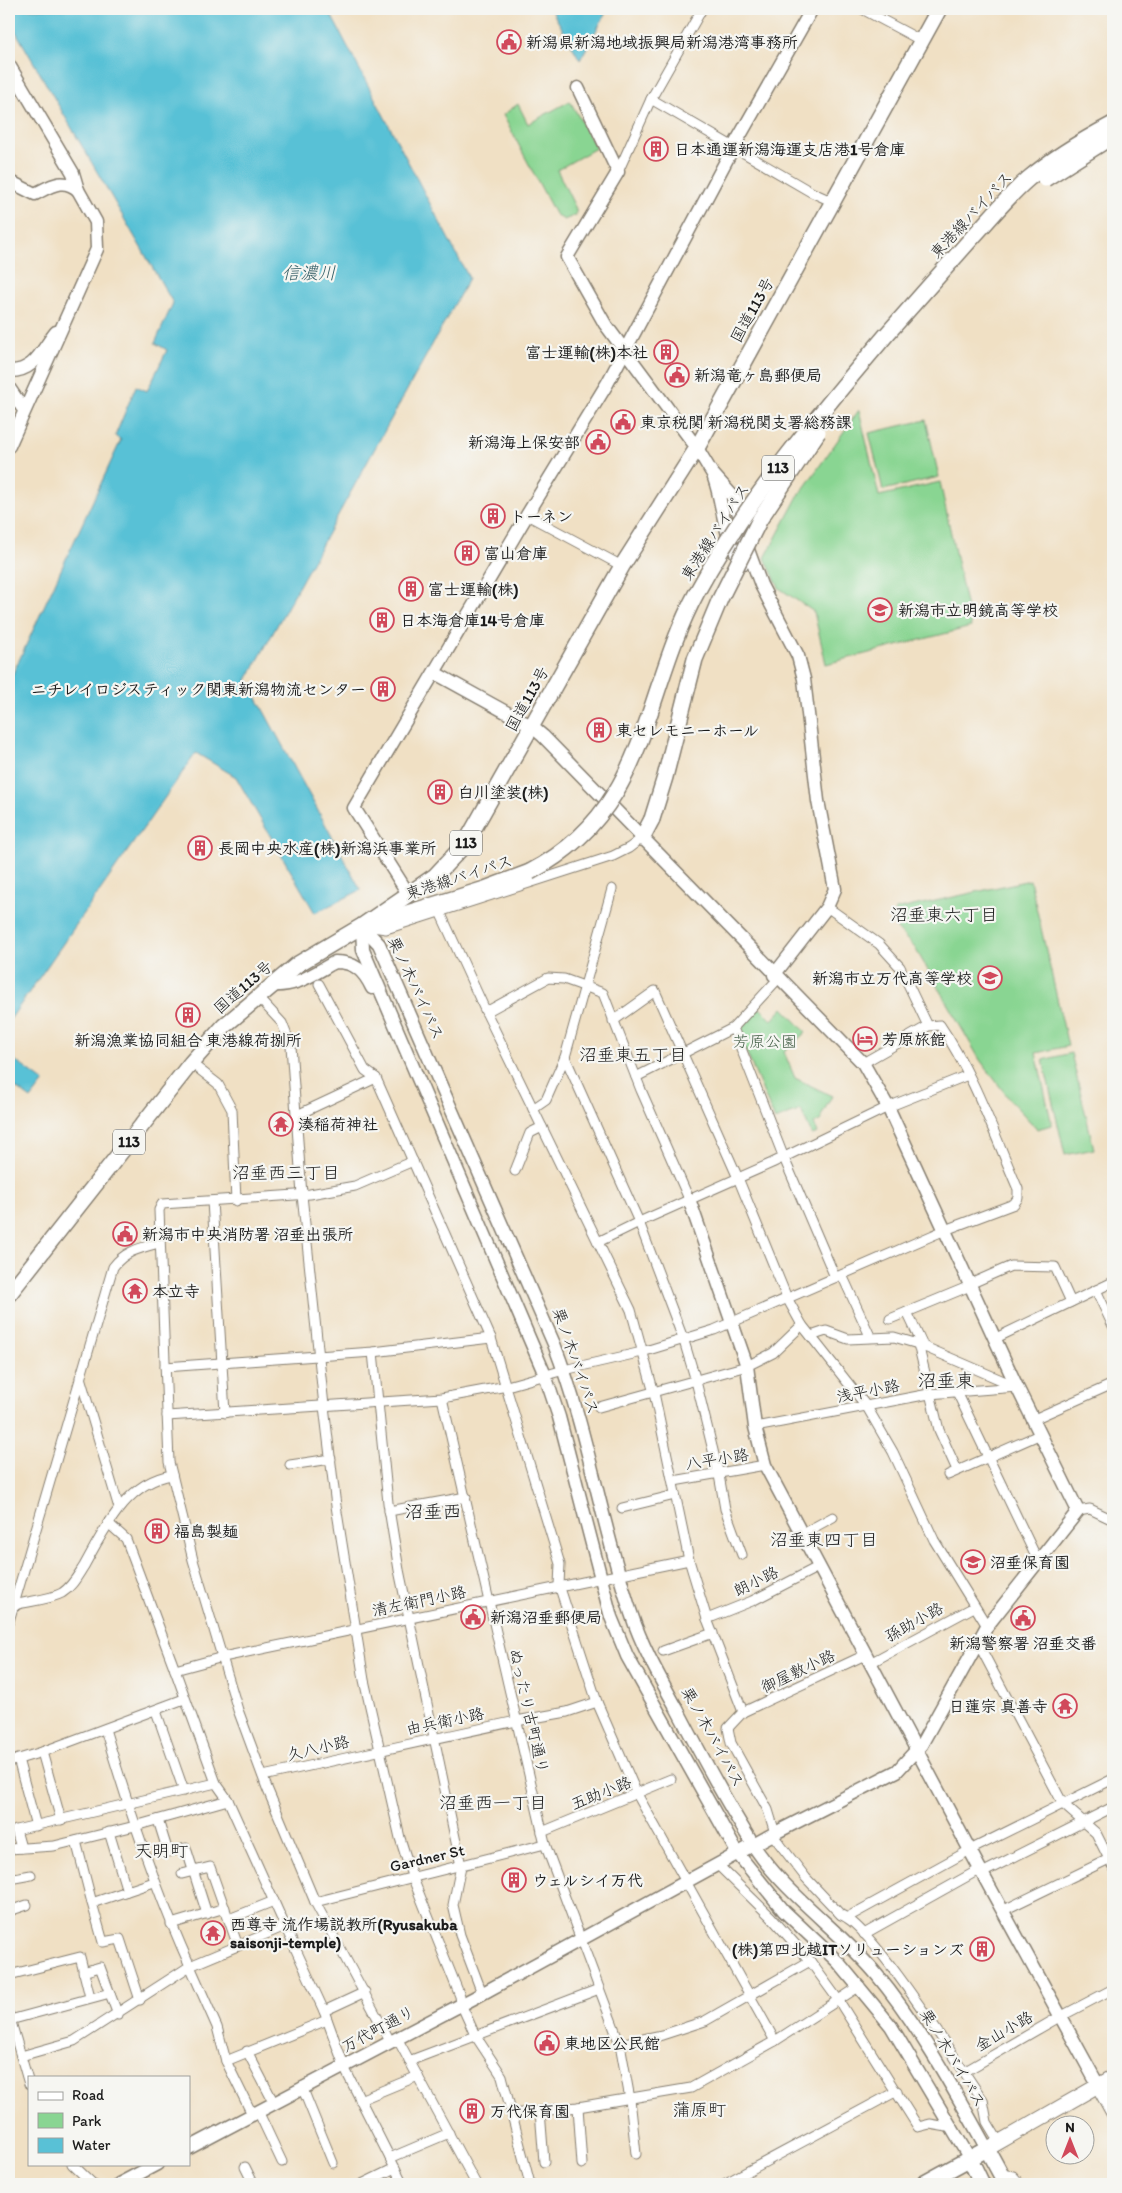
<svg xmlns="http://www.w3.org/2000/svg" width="1122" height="2193" font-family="Itim,'Klee One',sans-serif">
<rect width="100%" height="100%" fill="#f6f6f2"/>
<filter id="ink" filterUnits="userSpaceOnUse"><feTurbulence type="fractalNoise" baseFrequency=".02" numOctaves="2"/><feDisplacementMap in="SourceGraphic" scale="10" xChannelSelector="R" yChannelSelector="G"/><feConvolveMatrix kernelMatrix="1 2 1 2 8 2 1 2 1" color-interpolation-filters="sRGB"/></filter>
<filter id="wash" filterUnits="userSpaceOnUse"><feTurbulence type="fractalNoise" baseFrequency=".0096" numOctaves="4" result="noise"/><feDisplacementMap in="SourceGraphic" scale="20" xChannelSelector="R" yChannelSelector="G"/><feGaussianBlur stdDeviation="1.12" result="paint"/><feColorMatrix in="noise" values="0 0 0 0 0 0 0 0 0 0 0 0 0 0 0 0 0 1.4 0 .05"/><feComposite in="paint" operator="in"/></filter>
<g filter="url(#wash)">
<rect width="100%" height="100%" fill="#f0e0c4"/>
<g fill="#89d592" stroke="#527857">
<polygon points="570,101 596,148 557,170 576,209 576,215 564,220 555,214 503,115 518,104 528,124"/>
<polygon points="859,410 879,496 940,482 971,627 826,664 814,612 779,588 765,558 797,498"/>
<polygon points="926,420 939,477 883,490 869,433"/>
<polygon points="1030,880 1068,1046 1036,1053 1052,1125 1037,1129 1010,1100 980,1060 915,948 896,928 895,910"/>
<polygon points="760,1008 772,1020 783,1008 806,1032 784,1052 795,1078 832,1096 821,1116 822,1120 814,1124 818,1133 812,1135 801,1110 775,1120 739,1035 741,1029"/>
<polygon points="1071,1053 1094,1149 1065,1155 1043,1060"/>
</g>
<g fill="#59c1d6" stroke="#3a6e79">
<polygon points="9,9 328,9 469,278 247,680 361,890 315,913 236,777 196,753 9,1021 9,682 121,440 115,436 136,386 147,391 167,350 155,343 173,303 9,20"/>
<polygon points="551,9 608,9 580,60"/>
<polygon points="9,1056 44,1082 31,1099 9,1083"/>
</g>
</g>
<g filter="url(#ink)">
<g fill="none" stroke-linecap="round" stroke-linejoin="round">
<g stroke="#867e70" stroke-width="11">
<g id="street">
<polyline points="862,9 922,41"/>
<polyline points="651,99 811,192 831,201"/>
<polyline points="618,172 651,99 702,9"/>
<polyline points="527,515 622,566"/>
<polyline points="827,907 879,944 900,967 928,1026"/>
<polyline points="440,912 486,1012 631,1310 654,1393 689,1560 707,1619 743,1712"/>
<polyline points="372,927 386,929 613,856 629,848 642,838"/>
<polyline points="319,984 365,1070 376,1078 491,1338 560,1564 559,1585 597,1702 637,1794 775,2041"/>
<polyline points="258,997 282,1023 291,1046 302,1195 324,1406 336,1506 364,1680 400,1838 412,1876 460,1996 461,2004 475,2035 502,2076 530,2184"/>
<polyline points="486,1012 548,978 564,979 603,993 641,1090 689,1199"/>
<polyline points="613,1021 655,991 738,1178 787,1298 802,1325 867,1407 893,1452 934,1540 987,1626"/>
<polyline points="733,1028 784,1158 835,1277"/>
<polyline points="565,1057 639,1222 684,1341 696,1381 719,1475 725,1509 742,1555"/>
<polyline points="191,1063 218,1084 232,1110 236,1201"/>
<polyline points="636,1077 733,1028 778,979"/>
<polyline points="533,1109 546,1100 565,1057 612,889"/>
<polyline points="297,1115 376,1078"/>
<polyline points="515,1171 530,1133 542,1127"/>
<polyline points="212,1201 225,1413"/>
<polyline points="598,1242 639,1222 772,1163 888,1107 968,1075"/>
<polyline points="842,1275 870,1336"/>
<polyline points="970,1284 1011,1266 1055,1267 1071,1302"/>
<polyline points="1096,1290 1113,1326"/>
<polyline points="907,1312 924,1348"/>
<polyline points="890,1319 970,1286"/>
<polyline points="811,1336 826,1331 848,1339 894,1337 918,1344 1015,1386"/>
<polyline points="996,1338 1113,1282"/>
<polyline points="918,1344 939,1430 957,1470"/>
<polyline points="373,1352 388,1503 399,1570 461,1866 453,1905 460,1935 482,1993"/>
<polyline points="165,1367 373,1352 491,1338"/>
<polyline points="80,1377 119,1508"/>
<polyline points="957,1392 1038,1561"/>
<polyline points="442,1398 545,1844 620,2044 630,2099 636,2154"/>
<polyline points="599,1407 747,1366 773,1353 802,1325"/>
<path d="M167,1416l275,-18 65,-12 57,-16 78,-18 72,-22 231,-100 69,-26 4,-6v-9c-24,-55 -44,-114 -78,-164l-12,1 -65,37"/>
<polyline points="1034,1419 1113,1384"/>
<polyline points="755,1427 929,1394 1017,1387"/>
<polyline points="290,1465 331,1459"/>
<polyline points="948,1475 1041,1434"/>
<polyline points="674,1481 765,1465"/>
<polyline points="622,1508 675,1495"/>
<polyline points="389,1511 466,1497"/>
<polyline points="1078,1511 1090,1509 1113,1520"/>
<polyline points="108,1523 126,1539 175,1670"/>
<polyline points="802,1534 833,1517"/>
<path d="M14,1605c15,-4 35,-5 48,-12 10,-6 16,-18 22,-27 20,-36 42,-84 88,-91"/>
<polyline points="707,1619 752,1601 818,1567"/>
<path d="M9,1621l104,-354c12,-16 27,-19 46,-24"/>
<polyline points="978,1643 1063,1804 1096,1833 1113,1867"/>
<polyline points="663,1651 713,1633"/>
<polyline points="871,1666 872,1662 974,1607"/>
<polyline points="156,1711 184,1791"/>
<polyline points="42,1752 61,1820"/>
<polyline points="18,1759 36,1826"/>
<polyline points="9,1762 42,1752 184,1699"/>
<polyline points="263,1776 516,1721 567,1712 597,1702"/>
<polyline points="158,1820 168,1852 186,1848 207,1914"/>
<polyline points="109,1832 127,1891"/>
<polyline points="542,1832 671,1779"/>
<polyline points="775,1833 768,1810 731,1743 728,1728 743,1712 865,1655"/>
<path d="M772,1834l34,44 35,37c30,9 119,152 142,185l4,22 12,20"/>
<polyline points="76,1841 92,1903 154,1882"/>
<polyline points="21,1848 16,1830 216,1783"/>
<polyline points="9,1849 54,1846 135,1826 228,1800"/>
<polyline points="718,1865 771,1917 810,1961 839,2001 918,2127 930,2124 953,2128"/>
<polyline points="182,1874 210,1867 238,1946"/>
<polyline points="9,1879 31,1875"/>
<polyline points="315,1902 545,1844"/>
<polyline points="92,1903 103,1942 120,1939 140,2000"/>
<polyline points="9,1911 27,1905"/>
<polyline points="1002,1911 1109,1859"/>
<polyline points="848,1917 970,1850 1113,1779"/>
<polyline points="229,1919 274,1901"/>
<polyline points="171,1924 225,1908"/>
<polyline points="285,1926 228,1800 216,1783 175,1670 223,1657 689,1560"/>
<polyline points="864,1934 975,1872 982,1873 1113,1807"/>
<polyline points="83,1972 100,1967 118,2015"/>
<polyline points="9,1975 80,1957 90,1997"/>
<polyline points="324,2011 365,1992"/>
<polyline points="9,2015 29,2084"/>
<polyline points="10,2020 110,1993"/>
<polyline points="397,2038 476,2184"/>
<polyline points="390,2041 315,1902 267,1788 238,1710 193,1560 169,1462 159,1210 162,1204 310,1194 355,1186 413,1161"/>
<polyline points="620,2044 662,2035 705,2021 810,1961"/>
<polyline points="247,2051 274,2103"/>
<path d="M21,2056l53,-15 116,-75c-35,-77 -61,-156 -85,-237"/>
<polyline points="226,2061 327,2020"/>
<polyline points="409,2061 599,1989"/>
<polyline points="964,2072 1054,2020 1113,1989"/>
<polyline points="302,2087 333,2163"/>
<polyline points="360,2100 418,2076"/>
<polyline points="578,2107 582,2164"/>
<polyline points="258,2111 282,2162"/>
<polyline points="540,2111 544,2162"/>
<polyline points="254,2113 249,2108 226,2061 217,2027 190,1966 285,1926 324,2011 346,2071 403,2184"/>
<polyline points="512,2114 578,2107 691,2088 775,2041 860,1986"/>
<polyline points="390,2158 449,2133"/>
<polyline points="72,2164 93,2184"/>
<polyline points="245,2167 253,2183"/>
<polyline points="1001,2174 1013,2176 1020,2184"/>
<polyline points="362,2184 395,2168"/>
<polyline points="724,2184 897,2091"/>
</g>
</g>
<g stroke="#867e70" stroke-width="15">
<g id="secondary">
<polyline points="9,65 73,173 78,190 96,222 97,249 9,446"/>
<polyline points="578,88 618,172 567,257 605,324 697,448 712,473 736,500 743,536 761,585 798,656 804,679 818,801 835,889 827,907 774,975"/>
<path d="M9,181l26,13c16,-8 28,-17 43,-4"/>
<path d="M9,371c26,1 33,-22 47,-39"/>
<polyline points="9,388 24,410"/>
<path d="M714,478c10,27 9,65 30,85"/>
<polyline points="409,895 354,808 527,515 607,384 734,146 812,9"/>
<polyline points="362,926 363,950 545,1375 559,1417 611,1617 627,1656 738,1854 784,1911 838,1962 891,2026 970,2159"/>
<path d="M362,926l17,18 175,400c34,87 47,180 77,269 11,34 29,65 46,96 24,46 48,91 75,134 31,50 88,87 125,132 43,52 77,115 110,174"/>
<path d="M271,985c26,2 42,-11 64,-23 20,0 29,9 37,26"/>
<polyline points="689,1199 747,1366 755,1427 765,1465 982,1873 1098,2085"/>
<polyline points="9,1606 14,1605"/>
<polyline points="189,2148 474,1998 775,1833 897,1771 921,1745 987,1626 1078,1511 1017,1387 888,1107 863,1063 543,736 531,726 435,673"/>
<polyline points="119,2184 157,2164"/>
</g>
</g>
<g stroke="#867e70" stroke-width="16">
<g id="primary">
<polyline points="1098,2085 1113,2112"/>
<polyline points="987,2149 1113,2077"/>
</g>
</g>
<g stroke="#867e70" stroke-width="18">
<g id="highway">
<polyline points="642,838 652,819"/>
<polyline points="375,923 485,889 530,872"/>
<polyline points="9,1294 191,1063 224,1026 298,964 362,926 435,876 465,844 622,566 697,448 939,9"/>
<polyline points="970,2159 982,2184"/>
<polyline points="923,2184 987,2149 1006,2184"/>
</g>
</g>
<use href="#street" stroke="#fff" stroke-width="9"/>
<use href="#secondary" stroke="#fff" stroke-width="12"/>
<use href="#primary" stroke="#fff" stroke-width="14"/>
<use href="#highway" stroke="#fff" stroke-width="15"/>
<g stroke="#867e70" stroke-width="18" stroke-linecap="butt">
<g id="highway-bridge">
<polyline points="1045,179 1113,136"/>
<polyline points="652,819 665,777 695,659 720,599 760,519 818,432"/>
<path d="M530,872c120,-63 111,-176 167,-280 51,-94 121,-177 190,-258 28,-32 56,-63 84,-95 19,-20 36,-42 57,-60 26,-22 55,-39 85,-55"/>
</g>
</g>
<use href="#highway-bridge" stroke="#fff" stroke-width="15"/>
</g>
</g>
<defs>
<g id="civic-ring" transform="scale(1.25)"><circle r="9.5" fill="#f6f6f2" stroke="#d1495b" stroke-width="1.5"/><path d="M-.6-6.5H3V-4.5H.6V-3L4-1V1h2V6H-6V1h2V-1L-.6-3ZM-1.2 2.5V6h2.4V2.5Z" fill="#d1495b"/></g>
<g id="building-ring" transform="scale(1.25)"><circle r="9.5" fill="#f6f6f2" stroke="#d1495b" stroke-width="1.5"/><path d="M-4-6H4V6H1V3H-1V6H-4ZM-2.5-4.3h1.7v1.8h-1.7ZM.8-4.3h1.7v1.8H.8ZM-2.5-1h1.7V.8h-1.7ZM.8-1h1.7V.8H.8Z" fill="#d1495b"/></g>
<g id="school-ring" transform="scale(1.25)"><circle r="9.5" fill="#f6f6f2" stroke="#d1495b" stroke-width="1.5"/><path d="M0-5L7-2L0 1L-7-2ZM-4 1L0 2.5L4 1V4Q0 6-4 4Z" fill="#d1495b"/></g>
<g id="hotel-ring" transform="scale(1.25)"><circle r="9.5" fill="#f6f6f2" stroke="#d1495b" stroke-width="1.5"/><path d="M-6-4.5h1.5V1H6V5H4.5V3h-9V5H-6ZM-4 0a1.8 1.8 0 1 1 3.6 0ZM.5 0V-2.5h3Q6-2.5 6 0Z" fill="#d1495b"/></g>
<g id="temple-ring" transform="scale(1.25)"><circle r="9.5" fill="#f6f6f2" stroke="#d1495b" stroke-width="1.5"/><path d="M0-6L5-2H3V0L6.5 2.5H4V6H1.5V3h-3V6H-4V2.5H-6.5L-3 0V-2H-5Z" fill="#d1495b"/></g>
</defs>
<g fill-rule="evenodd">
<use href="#civic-ring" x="509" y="42"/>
<use href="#building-ring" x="656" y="149"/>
<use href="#building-ring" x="666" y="352"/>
<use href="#civic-ring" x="677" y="375"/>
<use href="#civic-ring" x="623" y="422"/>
<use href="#civic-ring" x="598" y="442"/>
<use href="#building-ring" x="493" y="516"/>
<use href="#building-ring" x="467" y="553"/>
<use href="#building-ring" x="411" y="589"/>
<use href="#school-ring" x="880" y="610"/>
<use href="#building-ring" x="382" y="620"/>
<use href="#building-ring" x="383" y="689"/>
<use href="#building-ring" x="599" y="730"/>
<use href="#building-ring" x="440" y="792"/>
<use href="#building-ring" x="200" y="848"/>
<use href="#school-ring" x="990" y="978"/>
<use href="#building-ring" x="188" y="1015"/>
<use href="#hotel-ring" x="865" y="1039"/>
<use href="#temple-ring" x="281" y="1124"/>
<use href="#civic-ring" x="125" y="1234"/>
<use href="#temple-ring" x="135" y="1291"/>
<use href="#building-ring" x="157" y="1531"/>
<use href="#school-ring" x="973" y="1562"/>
<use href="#civic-ring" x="473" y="1617"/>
<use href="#civic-ring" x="1023" y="1618"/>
<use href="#temple-ring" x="1065" y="1706"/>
<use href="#building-ring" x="514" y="1880"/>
<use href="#temple-ring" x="213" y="1933"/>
<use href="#building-ring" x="982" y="1949"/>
<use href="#civic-ring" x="547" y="2043"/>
<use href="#building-ring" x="472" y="2111"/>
</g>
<g text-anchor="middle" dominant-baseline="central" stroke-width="4.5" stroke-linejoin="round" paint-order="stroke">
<g fill="#f6f6f2" stroke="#5d5d5c" stroke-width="1">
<rect x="762" y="455.5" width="32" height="25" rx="4"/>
<rect x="450" y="830.5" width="32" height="25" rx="4"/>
<rect x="113" y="1129.5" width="32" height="25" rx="4"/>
</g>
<g font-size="15" font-weight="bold" fill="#1c1c1c">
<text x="778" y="468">113</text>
<text x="466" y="843">113</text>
<text x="129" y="1142">113</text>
</g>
<g font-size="16" font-weight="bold" fill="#1c1c1c" stroke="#f6f6f2" text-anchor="start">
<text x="526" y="42">新潟県新潟地域振興局新潟港湾事務所</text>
<text x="674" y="149">日本通運新潟海運支店港1号倉庫</text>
<text x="648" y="352" text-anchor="end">富士運輸(株)本社</text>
<text x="694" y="375">新潟竜ヶ島郵便局</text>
<text x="640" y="422">東京税関 新潟税関支署総務課</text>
<text x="580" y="442" text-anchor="end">新潟海上保安部</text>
<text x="510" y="516">トーネン</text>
<text x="484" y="553">富山倉庫</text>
<text x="428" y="589">富士運輸(株)</text>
<text x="898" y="610">新潟市立明鏡高等学校</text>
<text x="400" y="620">日本海倉庫14号倉庫</text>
<text x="366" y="689" text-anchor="end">ニチレイロジスティック関東新潟物流センター</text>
<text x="616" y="730">東セレモニーホール</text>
<text x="458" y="792">白川塗装(株)</text>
<text x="218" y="848">長岡中央水産(株)新潟浜事業所</text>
<text x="972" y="978" text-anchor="end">新潟市立万代高等学校</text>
<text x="882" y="1039">芳原旅館</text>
<text x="188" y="1040" text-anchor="middle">新潟漁業協同組合 東港線荷捌所</text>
<text x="298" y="1124">湊稲荷神社</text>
<text x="142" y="1234">新潟市中央消防署 沼垂出張所</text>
<text x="152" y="1291">本立寺</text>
<text x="174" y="1531">福島製麺</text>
<text x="990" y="1562">沼垂保育園</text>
<text x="490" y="1617">新潟沼垂郵便局</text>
<text x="1023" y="1643" text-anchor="middle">新潟警察署 沼垂交番</text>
<text x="1048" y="1706" text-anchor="end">日蓮宗 真善寺</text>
<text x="532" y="1880">ウェルシイ万代</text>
<text x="230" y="1924">西尊寺 流作場説教所(Ryusakuba<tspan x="230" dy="18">saisonji-temple)</tspan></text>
<text x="964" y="1949" text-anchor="end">(株)第四北越ITソリューションズ</text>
<text x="564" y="2043">東地区公民館</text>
<text x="490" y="2111">万代保育園</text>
</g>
<g font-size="16" fill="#1c1c1c" stroke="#f6f6f2">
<text transform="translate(971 215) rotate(-47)">東港線バイパス</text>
<text transform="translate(752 310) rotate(-61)">国道113号</text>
<text transform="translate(715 532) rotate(-57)">東港線バイパス</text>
<text transform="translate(527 699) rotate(-61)">国道113号</text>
<text transform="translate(459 877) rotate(-18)">東港線バイパス</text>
<text transform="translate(243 987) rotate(-41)">国道113号</text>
<text transform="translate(416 988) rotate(65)">栗ノ木バイパス</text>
<text transform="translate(576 1361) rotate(71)">栗ノ木バイパス</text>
<text transform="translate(868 1391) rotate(-11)">浅平小路</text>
<text transform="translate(717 1459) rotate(-9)">八平小路</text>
<text transform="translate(756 1581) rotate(-26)">朗小路</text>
<text transform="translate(419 1601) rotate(-12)">清左衛門小路</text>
<text transform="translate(914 1622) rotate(-29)">孫助小路</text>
<text transform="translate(798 1671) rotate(-25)">御屋敷小路</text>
<text transform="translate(529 1711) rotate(77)">ぬったり古町通り</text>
<text transform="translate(445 1721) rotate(-12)">由兵衛小路</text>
<text transform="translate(713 1737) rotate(61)">栗ノ木バイパス</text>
<text transform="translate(318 1748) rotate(-13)">久八小路</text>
<text transform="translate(601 1793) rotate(-22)">五助小路</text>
<text transform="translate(427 1858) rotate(-13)">Gardner St</text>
<text transform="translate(378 2029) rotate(-28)">万代町通り</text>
<text transform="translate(1004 2031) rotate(-30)">金山小路</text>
<text transform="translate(953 2058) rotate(59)">栗ノ木バイパス</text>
</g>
<g font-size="16" fill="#425d45" stroke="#f6f6f2">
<text x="765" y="1041">芳原公園</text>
</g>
<g font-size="18" font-style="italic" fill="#345e66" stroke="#f6f6f2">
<text x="309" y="273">信濃川</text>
</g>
<g font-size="18" fill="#1c1c1c" stroke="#f6f6f2">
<text x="944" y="915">沼垂東六丁目</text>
<text x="633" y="1055">沼垂東五丁目</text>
<text x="286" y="1173">沼垂西三丁目</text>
<text x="824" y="1540">沼垂東四丁目</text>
<text x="493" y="1803">沼垂西一丁目</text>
<text x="161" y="1851">天明町</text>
<text x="699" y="2110">蒲原町</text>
</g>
<g font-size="19" fill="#1c1c1c" stroke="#f6f6f2">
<text x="946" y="1380">沼垂東</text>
<text x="433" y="1511">沼垂西</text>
</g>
</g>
<rect width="1122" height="2193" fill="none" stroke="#f6f6f2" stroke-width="30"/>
<rect x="28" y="2076" width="162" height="90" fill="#f6f6f2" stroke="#9f9f9c"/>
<rect x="38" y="2092" width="25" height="8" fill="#ffffff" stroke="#9f9f9c"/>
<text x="72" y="2100" font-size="15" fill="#1c1c1c">Road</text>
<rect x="38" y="2113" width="25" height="15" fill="#89d592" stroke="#9f9f9c"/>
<text x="72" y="2126" font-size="15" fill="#1c1c1c">Park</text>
<rect x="38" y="2138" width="25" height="15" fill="#59c1d6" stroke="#9f9f9c"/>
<text x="72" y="2150" font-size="15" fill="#1c1c1c">Water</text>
<g transform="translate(1070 2140)"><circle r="24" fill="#f6f6f2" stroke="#9f9f9c"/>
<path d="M0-4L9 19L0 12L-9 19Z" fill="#d1495b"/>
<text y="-8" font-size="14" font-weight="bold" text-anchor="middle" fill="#1c1c1c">N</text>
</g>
</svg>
